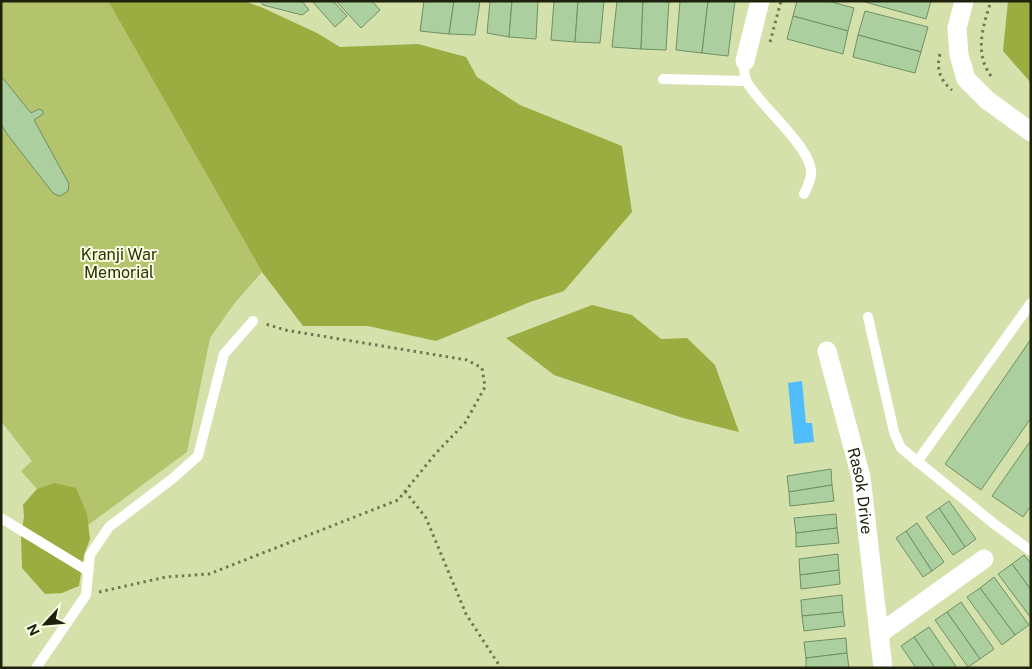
<svg xmlns="http://www.w3.org/2000/svg" width="1032" height="669" font-family="'Public Sans',sans-serif">
<rect width="100%" height="100%" fill="#d5e1aa"/>
<polygon fill="#b3c46c" points="1,1 108,1 262,272 234,304 210,338 187,452 76,534 23,505 37,489 21,471 32,461 1,421"/>
<g fill="#9bad41">
<polygon points="108,1 243,1 261,7 317,33 340,47 418,44 466,57 477,77 520,105 622,146 632,212 564,291 530,302 436,341 368,326 303,326 262,272"/>
<polygon points="1008,1 1031,1 1031,83 1003,51"/>
<polygon points="592,305 632,315 661,339 687,338 715,365 739,432 683,418 554,375 506,338"/>
<polygon points="54,483 76,488 87,514 90,539 84,555 79,586 62,593 45,594 22,568 21,537 24,516 23,505 37,489"/>
</g>
<polygon fill="#50bdfc" points="802,381 806,423 812,423 814,442 794,444 788,383"/>
<g fill="#accfa0" stroke="#6f8f64">
<polygon points="260,1 302,1 309,10 302,15 263,5"/>
<polygon points="312,1 333,1 347,16 335,27"/>
<polygon points="336,1 372,1 380,10 361,28"/>
<polygon points="424,1 454,1 449,34 420,31"/>
<polygon points="454,1 480,1 475,35 449,34"/>
<polygon points="490,1 512,1 509,37 487,33"/>
<polygon points="512,1 538,1 536,39 509,37"/>
<polygon points="554,1 578,1 575,42 551,40"/>
<polygon points="578,1 604,1 600,43 575,42"/>
<polygon points="617,1 643,1 641,49 612,47"/>
<polygon points="643,1 669,1 666,50 641,49"/>
<polygon points="680,1 708,1 702,53 676,50"/>
<polygon points="708,1 735,1 728,56 702,53"/>
<polygon points="797,1 828,1 854,8 848,31 793,16"/>
<polygon points="866,1 931,1 926,19 865,2"/>
<polygon points="865,11 928,27 921,52 858,35"/>
<polygon points="793,16 848,31 843,54 787,39"/>
<polygon points="858,35 921,52 915,73 853,57"/>
<polygon points="1,76 31,113 39,109 43,111 43,114 34,120 69,184 68,191 62,195 59,196 53,193 7,134 1,124"/>
<polygon points="1031,339 1031,418 981,490 945,464"/>
<polygon points="1031,440 1031,506 1023,517 992,496"/>
<polygon points="831,469 832,485 789,492 787,476"/>
<polygon points="832,485 834,501 790,506 789,492"/>
<polygon points="949,501 976,539 965,547 939,508"/>
<polygon points="939,508 965,547 953,555 926,517"/>
<polygon points="836,514 837,528 796,533 794,518"/>
<polygon points="917,523 944,562 932,571 906,531"/>
<polygon points="837,528 839,543 796,547 796,533"/>
<polygon points="906,531 932,571 923,577 896,538"/>
<polygon points="838,554 839,570 800,575 799,559"/>
<polygon points="1024,555 1031,563 1031,590 1012,564"/>
<polygon points="1012,564 1031,590 1031,618 998,574"/>
<polygon points="839,570 840,584 801,589 800,575"/>
<polygon points="994,577 1029,625 1015,635 980,588"/>
<polygon points="980,588 1015,635 1002,645 967,597"/>
<polygon points="842,595 843,612 802,616 801,600"/>
<polygon points="961,602 994,649 980,659 947,612"/>
<polygon points="843,612 845,626 804,631 802,616"/>
<polygon points="947,612 980,659 968,667 935,620"/>
<polygon points="929,627 957,668 935,668 914,637"/>
<polygon points="914,637 935,668 916,668 901,646"/>
<polygon points="846,638 847,653 806,658 804,642"/>
<polygon points="847,653 849,668 806,668 806,658"/>
</g>
<g fill="none" stroke-linecap="round" stroke-linejoin="round">
<g stroke="#707854" stroke-width="3" stroke-dasharray="2.5 4" stroke-linecap="butt">
<polyline points="770,42 781,1"/>
<path d="M940,54c-4,15 0,26 12,36"/>
<path d="M991,76c-17,-23 -8,-50 0,-75"/>
<polyline points="405,491 426,518 466,614 501,668"/>
<polyline points="99,592 166,577 209,574 398,500 436,453 465,423 485,387 482,368 467,360 285,330 266,324"/>
</g>
<g stroke="#fff" stroke-width="10">
<path d="M745,61c-1,6 -2,13 1,19 10,23 69,69 65,95 -1,6 -4,13 -7,19"/>
<polyline points="663,79 746,81"/>
<polyline points="868,317 894,432 901,448 993,523 1031,551"/>
<polyline points="917,462 1031,303"/>
<polyline points="1,518 88,571"/>
<polyline points="36,668 86,595 90,555 109,527 172,479 198,456 224,354 253,321"/>
</g>
<g stroke="#fff" stroke-width="19">
<polyline points="964,1 957,28 959,55 966,79 987,100 1031,132"/>
<polyline points="745,61 760,1"/>
<path id="s1" d="M827,351l34,126 22,191"/>
<polyline points="879,634 984,559"/>
</g>
</g>
<g text-anchor="middle" dominant-baseline="central" stroke-width="4" stroke-linejoin="round" paint-order="stroke">
<g font-size="16" fill="#2c3305" stroke="#f8ffe3">
<text x="119" y="254">Kranji War<tspan x="119" dy="18">Memorial</tspan></text>
</g>
<g font-size="16" fill="#1e220d" stroke="#f8ffe3">
<text stroke="none"><textPath href="#s1" startOffset="144">Rasok Drive</textPath></text>
</g>
</g>
<rect width="1032" height="669" fill="none" stroke="#1e220d" stroke-width="5"/>
<g transform="translate(45 624) rotate(244)" stroke="#f8ffe3" stroke-width="4" paint-order="stroke">
<path d="M0-4L9 19L0 12L-9 19Z" fill="#1e220d"/>
<text y="-8" font-size="14" font-weight="bold" text-anchor="middle" fill="#1e220d">N</text>
</g>
</svg>
